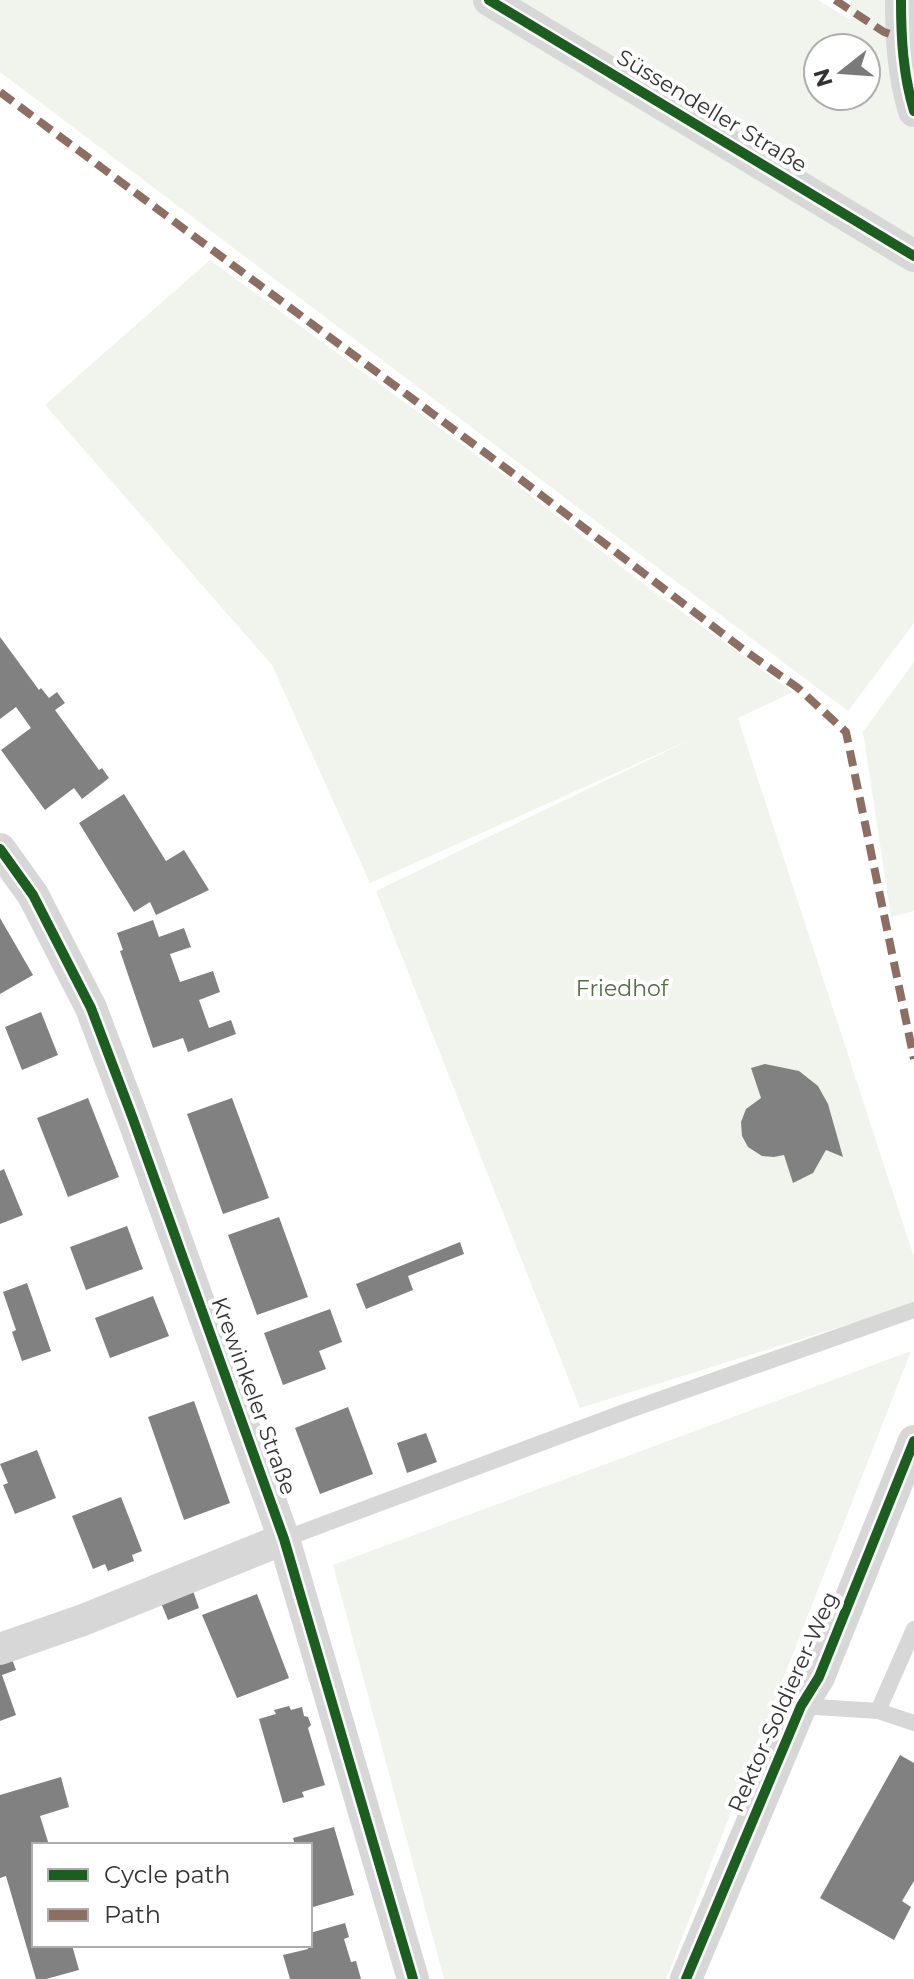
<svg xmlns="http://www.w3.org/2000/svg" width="914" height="1979" font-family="Montserrat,sans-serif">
<rect width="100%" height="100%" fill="#fff"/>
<g fill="#f0f4ed" fill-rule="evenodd">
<path d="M0,0h818l32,20 1,-20h63v623l-66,88 -848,-639zM818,48h48v48h-48z"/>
<polygon points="210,260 508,478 650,589 793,692 738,718 914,1257 914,1304 580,1408 376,891 694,738 370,883 272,665 45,405"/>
<polygon points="914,662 914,911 891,917 863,732"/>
<polygon points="911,1351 666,1979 444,1979 333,1565"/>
</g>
<g fill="#818181">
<polygon points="0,637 39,690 41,688 49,698 57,692 65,703 55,710 99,770 102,768 109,778 82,799 74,788 45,810 1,750 31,728 16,707 0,719"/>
<polygon points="124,794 166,861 184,850 209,890 156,915 150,902 134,912 79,823"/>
<polygon points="0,918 33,975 0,994"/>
<polygon points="153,920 159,937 184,928 191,947 170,954 180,982 213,971 220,992 199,1000 209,1028 231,1020 236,1034 188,1052 183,1038 153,1048 120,951 123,950 117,933"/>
<polygon points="41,1012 58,1055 22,1070 5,1027"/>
<polygon points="765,1064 799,1071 818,1086 828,1104 843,1157 826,1150 813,1173 793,1183 784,1155 774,1157 762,1156 748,1147 742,1136 741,1122 746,1109 761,1098 751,1068"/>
<polygon points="88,1098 119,1177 68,1197 37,1118"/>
<polygon points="232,1098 269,1198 223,1214 187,1114"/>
<polygon points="4,1169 23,1215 0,1224 0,1171"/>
<polygon points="279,1217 308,1297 257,1315 228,1235"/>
<polygon points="127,1226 143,1269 86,1290 70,1247"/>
<polygon points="460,1242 464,1254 408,1276 413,1290 366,1309 356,1284"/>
<polygon points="27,1283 51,1351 22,1361 12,1332 16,1330 3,1292"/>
<polygon points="153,1296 169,1336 110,1358 95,1318"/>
<polygon points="330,1309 342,1342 319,1351 326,1369 283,1385 264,1333"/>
<polygon points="194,1401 230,1503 184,1520 148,1417"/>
<polygon points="348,1407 373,1474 320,1494 295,1428"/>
<polygon points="426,1433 437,1462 407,1473 397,1443"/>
<polygon points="37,1450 56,1498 15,1514 3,1485 8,1483 0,1464"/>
<polygon points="121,1497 142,1551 132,1555 134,1561 108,1571 105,1564 93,1569 72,1516"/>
<polygon points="193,1591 199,1608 168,1620 161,1603"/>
<polygon points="257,1594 289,1678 237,1698 202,1615"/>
<polygon points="10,1654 16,1670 2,1675 16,1715 0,1721 0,1658"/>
<polygon points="289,1706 291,1710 302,1707 304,1716 308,1717 311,1725 308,1728 325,1785 302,1792 304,1797 283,1803 259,1719 276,1714 274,1710"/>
<polygon points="900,1755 914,1763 914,1881 902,1901 911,1907 894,1940 820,1898"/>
<polygon points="61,1777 69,1807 40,1816 49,1845 34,1845 34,1945 72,1945 79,1970 46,1979 36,1979 6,1876 0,1878 0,1795"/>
<polygon points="334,1827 354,1895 313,1907 310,1896 310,1845 295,1845 293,1838"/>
<polygon points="345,1923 349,1937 344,1939 351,1962 356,1961 361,1979 290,1979 283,1955 308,1949 310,1933"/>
</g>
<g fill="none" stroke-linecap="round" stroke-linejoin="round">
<g stroke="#d7d7d7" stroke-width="16">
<polyline points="284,1539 627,1411 914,1310"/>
<polyline points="801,1706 878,1711 914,1629"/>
<polyline points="878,1711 914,1723"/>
</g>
<g stroke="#d7d7d7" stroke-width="32">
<polyline points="489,0 914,256"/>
<path d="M901,0c0,38 2,75 13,111"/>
<polyline points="0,849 33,895 91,1008 133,1119 284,1539 413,1979"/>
<polyline points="0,1649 83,1620 284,1539"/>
<polyline points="686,1979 801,1706 819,1677 914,1441"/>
</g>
<g stroke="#8d6e63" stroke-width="8" stroke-dasharray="16 8" stroke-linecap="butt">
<polyline points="835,0 884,32 901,38"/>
<polyline points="0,92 511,472 744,650 798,688 846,732 914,1059"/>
</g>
<g stroke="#fff" stroke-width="15">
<g id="cycleway">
<polyline points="489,0 914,256"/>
<path d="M901,0c0,38 2,75 13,111"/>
<polyline points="0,849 33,895 91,1008 133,1119 284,1539 413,1979"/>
<polyline points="686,1979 801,1706 819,1677 914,1441"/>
</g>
</g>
<use href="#cycleway" stroke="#1b5e20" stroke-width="10"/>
</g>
<g text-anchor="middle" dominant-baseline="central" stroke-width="8" stroke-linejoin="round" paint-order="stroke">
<g font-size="22" fill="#333" stroke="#fff">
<text transform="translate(712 111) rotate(31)">Süssendeller Straße</text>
<text transform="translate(254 1396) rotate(70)">Krewinkeler Straße</text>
<text transform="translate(783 1702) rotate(-66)">Rektor-Soldierer-Weg</text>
</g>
<g font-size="22" fill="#516d42" stroke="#fff">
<text x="622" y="988">Friedhof</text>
</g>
</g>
<rect x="32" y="1843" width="280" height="104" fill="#ffffff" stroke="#adadad" stroke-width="2"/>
<rect x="48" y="1869" width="40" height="12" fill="#1b5e20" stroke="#adadad" stroke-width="2"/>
<text x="104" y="1883" font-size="24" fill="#333333">Cycle path</text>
<rect x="48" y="1909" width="40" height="12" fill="#8d6e63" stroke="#adadad" stroke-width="2"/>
<text x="104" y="1923" font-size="24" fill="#333333">Path</text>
<g transform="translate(842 72) rotate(253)"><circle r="38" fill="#ffffff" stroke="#adadad" stroke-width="2"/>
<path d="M0-6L14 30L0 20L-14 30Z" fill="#7a7a7a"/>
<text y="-12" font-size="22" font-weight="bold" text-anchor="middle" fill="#333333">N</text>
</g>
</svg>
